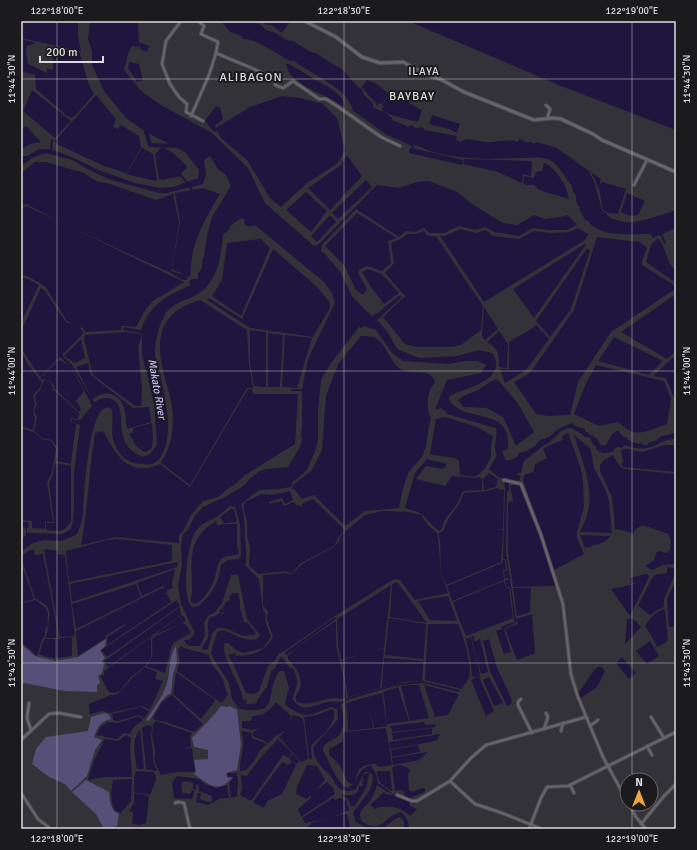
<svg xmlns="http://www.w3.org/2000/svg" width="697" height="850" font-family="Signika,sans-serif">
<rect width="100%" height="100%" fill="#333239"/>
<g fill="#564f78">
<polygon points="106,639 105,646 100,651 105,658 102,661 104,664 102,673 98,676 100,683 97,685 97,692 65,691 24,683 21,684 21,644 35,656 55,661 78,657"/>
<path d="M176,646l1,16 -4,13 -2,18c-12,6 -14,19 -23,28l-2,-1c8,-12 19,-26 22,-41 2,-11 1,-23 8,-33z"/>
<path d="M221,706l6,1 3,-1 7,4 4,34 -4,26 -11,3 2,5 4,-1c-13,18 -24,7 -38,-3l2,-3 -2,-11 14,-1v-9l-14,-3 -2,-9 22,-23z"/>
<path d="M105,713l4,2 2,4c-11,2 -14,9 -17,18l8,3 -7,10 -8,26 -16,15 -6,-7 -16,-7 -17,-13 4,-15 10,-12 42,-6 3,-14z"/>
<path d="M86,780l23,12c1,9 1,18 10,22l-2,12 -8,3h-5l-8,-15 -24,-22z"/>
</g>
<g fill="#20153f" fill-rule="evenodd">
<polygon points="21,21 78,21 78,37 81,51 21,38"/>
<path d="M90,21h48l1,21 10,4 -2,6 -7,-3v-4l-1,2 -7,-1 -4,8 -4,16 17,21 20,14 51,28 36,35 17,35 49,43 5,-2 58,-59 22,3 18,-6 12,-1 28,11 15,12 31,19 14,2 17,-10 11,4 15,-2 8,-2 9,10 -10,5h-18l-16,-2 -14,8 -25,-4 -8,-5 -11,3 -16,-4 -15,7h-15l-5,-5 -9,4 -9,-1 -7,6 -43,-28 -34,36 -1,6 4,3 16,19 11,23 13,14 7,6 7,-4 21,-17 2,2 -25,23 10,11 10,18 22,9 38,-2 22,-6 13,3c2,3 5,8 4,12 -1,18 -33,24 -46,31l-1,3c13,26 64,5 59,50l-6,2 4,9c5,0 11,-1 13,-7l8,-2 8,-5 5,-6 9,-3 9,-8 14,-6 3,3 10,3v2l11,7 5,7h5l6,-11 6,-4 4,6 6,2 -1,1 5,3 7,2 1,-2 4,3h4l1,-3 6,-1 6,-5 15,-3v6c-10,-1 -16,5 -25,8 -9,3 -18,1 -26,-2l-4,3 -2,-1 -4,1 -3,4c-7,1 -10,3 -16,-3v-3h-2l-4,-8 -6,-1 -2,-3 -11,-6 -5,1 -5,2 -11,11 -7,4 -19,15 -3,12h-3l-1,2 4,1 -2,5 -21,-4 -9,-8 8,-14c-5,-11 1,-15 -1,-27l-49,-14 -2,-3 -4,-3 -5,2v-3l11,-27 34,-7 5,-8 -9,-4h-11l-17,3 -46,-3 -11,-8 -16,-23 -12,-4 -2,2 -3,-1 -28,36 -10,17 -3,30v31l-3,10 -8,19 -10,9 -4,2 -2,6 -12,2 -20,1 -18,14c3,11 4,21 4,32 0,11 3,19 0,29l14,14 4,31 3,4 -1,6 6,17 -8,11 -20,5 -7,-3 -8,-7h-3c-6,11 16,41 18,56l3,1 1,4h6l4,-1v-3l10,-13 4,-16 4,-3 5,-10 2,-1 8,11h3c1,5 5,9 4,16 -1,6 -4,10 -4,16 11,14 22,4 35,2 4,-1 8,0 12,0 3,11 7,25 -2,34 -3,3 -10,5 -13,9 -2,1 -2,4 -2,6 6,9 14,34 25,37 10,-6 10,-21 23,-22l5,8 2,9 14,10 -5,-1 -10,-7c-1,5 -4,10 -6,15 -5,8 -15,9 -9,22 21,12 22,-6 39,-10 6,5 8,10 8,17h-5v-8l-4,-4c-5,1 -7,4 -11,7 -11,8 -22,5 -33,-2l-3,-9c7,-12 23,-24 19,-39l-3,-1 -2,13 -12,20 -4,1 -3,-8 -7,-3 1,-2c8,2 17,2 17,-8h3l1,-1 -1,-2 1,-3v-5l6,-3h-4l-9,17c-6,4 -16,2 -20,-4 -2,-2 -2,-6 -5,-8 -8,-10 -19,-16 -17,-31l24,-27 -1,-10 -6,-2c-13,4 -23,13 -36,4 -4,-2 -8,-4 -10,-8l4,-15 -5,-17h-4l-2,2c-14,25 3,42 -39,36l-7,-10 -3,-16 -14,-22 -4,-8 6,-21 6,-2c12,4 20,12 34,9l3,-4 -13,-16 -9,-44h-7l-9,28 -8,10 -5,2 -3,4 -2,4 1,13 -5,10h-11l-3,-2 -2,-4h5l6,-7 -14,-29 -3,-19 4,-20 -1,-20 2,-11 5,-4 6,-13 9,-10 22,-10 12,-7 9,-6 3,-5 11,-8 7,-2 21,-2 12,-20 2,-7 -1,-4 1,-11v-36l6,-30 27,-56 -3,-10 -8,-11 -69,-57 -6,2 -4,-2 -1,-6 -3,-1 -11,8 -1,4 -6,4c-2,22 -5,49 -27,61 -12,6 -26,9 -32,21 -5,10 -8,22 -9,32 -1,7 2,15 4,21 5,26 17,65 1,89 -5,7 -13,7 -19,6 -4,-1 -9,-1 -12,-3 -10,-4 -16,-18 -17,-28 0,-8 1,-16 0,-24 -24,-16 -28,93 -29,105 -1,8 -3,14 -7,21l-15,6 -18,-1 -12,4 -10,8v-13l5,-4v-6l-3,-2v-5h5l1,5 -2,1v5l36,1 8,-5c5,-18 2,-35 3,-53 1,-17 4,-34 6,-51l-9,-3 1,-3 7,1 2,-1 11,-13 -13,-26 -9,-15 14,26 -8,10 5,8 -2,3 -25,-24v-3c-4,-4 -6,-8 -12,-5l-2,-2 19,-18 10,5 -9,-8 -20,20 -19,-29v-17l20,-43 4,3 21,31 10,3 -9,-4 -22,-35 -18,-10 -6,-1v-66l5,-3 39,18 -39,-20 -5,3v-34l14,-11h11l38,11 12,8 14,3 46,16 17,-6 6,29 -8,50 -99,-45 112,54 -31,19 -7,8 -10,18c-5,0 -10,-2 -14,-1l-1,4 -36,2 -2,-4 -4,-1 5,6 -22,22 11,11 19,33 -16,-32 12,-4 3,12 42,33 16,-1 2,15 -24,7c-1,-8 -1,-19 -5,-26 -8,-12 -20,-12 -30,-3l3,2c8,-6 20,-6 24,5 4,12 0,24 7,37 4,6 10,10 17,13l7,-3 7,-9 -3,-42 -12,-48v-20l-4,11 4,43 -1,17h-6l-42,-31 -9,-35 1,-5 41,-3 15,2v-1l-18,-3 1,-3 17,3c8,-25 25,-34 48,-44l2,-1 -2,-3 2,-3h7v-5l4,-6v-7l2,-5 3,-20 5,-19 19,-31 -5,-11 -8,-6 -8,-13 -6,4 2,15 -3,9 -36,9h-8l-48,-13 -22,-10 -17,-10 -26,-7 -12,4 -13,9v-8l2,-2h4l12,-7h12l23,9 22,11 39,14 26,5 12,-1 25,-9 1,-8 -14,-18 -41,-21 -18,-13 -22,-27 -12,-26v-14l-4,-12zM230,506l5,1 5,17 1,32 -3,3 -10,1 -3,2 -4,3 -3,15 -7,13 -12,13 -7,1c-11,-9 -5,-65 4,-76 6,-8 9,-8 17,-12 6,-3 12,-9 17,-13z"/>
<path d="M221,21h33l3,3 2,-1 7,7 10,3 10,7 7,1 16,10 9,3 8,6 17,10 15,17 4,2 2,6 9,8v4l7,4h3l9,7v2l13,5 2,2 5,-2 3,3 7,-1 3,3 32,6 -1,4 5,2c6,-6 17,0 25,0 10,1 22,-4 32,0l1,-3h3l-1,2 3,-1 1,2h7l2,2 3,-2 20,6 32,23 6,13 7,26 10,9c5,0 7,2 12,3 14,2 39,-8 52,-12v18l-23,10 -3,-4c-19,0 -50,4 -62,-13l-3,-1 -5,-10v-3l-2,-1 -2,-5v-6l-3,-3 -1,-6c-7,-8 -12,-20 -22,-26 -7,-4 -21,-2 -30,-2 -28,1 -56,2 -83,-5 -8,-2 -16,-6 -23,-8l-1,3 50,12 -1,5 -53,-12 1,-5h2l-2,-3 -23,-10 -34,-24c-4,-22 -41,-37 -59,-50h-4c-11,-6 -35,-23 -47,-22l-1,-3 -12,-4z"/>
<polygon points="266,21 288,21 289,23 282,33 273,26 264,24"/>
<polygon points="408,21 676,21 676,130 561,86"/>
<polygon points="21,39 36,43 27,46 26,53 28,64 47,73 47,68 53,70 53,55 56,53 58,48 79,51 88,82 94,94 75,116 71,118 66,115 36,89 35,75 21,71"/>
<polygon points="129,62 139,64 143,80 137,82 128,68"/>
<path d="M286,63c12,5 19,11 30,17 11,7 28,13 29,28 -7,-4 -13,-9 -20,-12 -13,-6 -38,-16 -39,-33z"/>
<path d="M367,80l8,3 14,11 -7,10 -3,-1 -2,4 -1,-4c-3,-2 -11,-12 -14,-16z"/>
<polygon points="32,90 71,121 55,138 23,111"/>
<polygon points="96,95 116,119 113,127 118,129 121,125 139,136 141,148 126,173 104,166 57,144 55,141"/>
<path d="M389,95c8,0 25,11 33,15l-3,10 -2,2 -29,-8 -7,-5 3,-3 -2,-1z"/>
<polygon points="282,96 300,98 323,104 337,118 345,150 338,163 307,183 281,207 270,198 247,160 221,138 216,128 250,107"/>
<polygon points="216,106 220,108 223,118 220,122 215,125 217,132 213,131 205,121"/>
<polygon points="432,115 460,124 457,133 449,129 429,124"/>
<polygon points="26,126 41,142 30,144 21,149 21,129"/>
<polygon points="162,147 172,152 186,165 187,168 182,172 181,176 163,180 159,179 155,154"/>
<polygon points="142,148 153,154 157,179 155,181 126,174"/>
<polygon points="347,155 362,176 330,210 308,188 341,165"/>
<polygon points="464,159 531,161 532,164 531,176 523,174 522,183 498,172 463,164"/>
<path d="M544,163c12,5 23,22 25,36l-24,-7 -7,-3 -4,-4h-8l-3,-2 1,-7 10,2 2,-6 6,-1z"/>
<polygon points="591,172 601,179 599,186 602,182 626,189 618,214 608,213 603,210 599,189"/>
<polygon points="366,180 372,187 338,219 332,213"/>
<path d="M203,188l17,6c-11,18 -22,37 -27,57 -2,9 -2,17 -3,26h-1l-4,-2 3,3 -2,2h-4l-11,-7 1,-2 12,4 -12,-6 8,-47 -5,-29z"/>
<polygon points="306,192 327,211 311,232 286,210"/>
<path d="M627,193l18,8 -7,14c-5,2 -12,0 -17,-3z"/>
<polygon points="357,213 397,238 388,241 391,263 382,271 367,266 359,270 358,273 367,289 363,295 356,290 344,265 325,246"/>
<polygon points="330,215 336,222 317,242 311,236"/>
<polygon points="578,228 588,234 585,240 484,302 440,236 445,236 460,229 476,233 486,230 493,236 519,239 534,231 552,233 569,232"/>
<polygon points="424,231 428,236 436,236 483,306 481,330 461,345 451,347 417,347 405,344 383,317 405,296 385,273 394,263 391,243 400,239 407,234 415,234"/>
<polygon points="597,237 640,242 647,248 642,261 642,265 674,285 675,289 611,332 578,382 570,415 548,416 536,414 514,382 530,373 574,310"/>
<path d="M658,238c9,9 7,25 18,32v13l-30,-21 5,-17z"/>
<polygon points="261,239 270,248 241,316 212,296 222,280 227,243"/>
<polygon points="586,243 585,246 534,318 513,289"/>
<polygon points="587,248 590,251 571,309 550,337 536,321"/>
<polygon points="273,249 315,285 329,301 330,308 313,337 250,328 207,300 209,298 242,319"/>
<polygon points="368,269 382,274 399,293 384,304 371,287 362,272"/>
<polygon points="21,277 28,279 39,285 21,323"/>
<polygon points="673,296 676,298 676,351 667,359 621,332"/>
<path d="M200,300l47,30 2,34 4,24h-6l-57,97 -29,-22c3,-6 7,-13 9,-20 2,-7 3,-19 3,-27 -1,-18 -8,-34 -11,-51 -7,-35 4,-55 38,-65z"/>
<polygon points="484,307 498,329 485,340 482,336"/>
<path d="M536,325l13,14 -23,31 -21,13 -5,-14h9v-27c6,-4 24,-13 27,-17z"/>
<polygon points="250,330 266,332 266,387 254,386 250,364"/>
<path d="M499,331l9,13 -1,24 -8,-1c0,-13 0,-18 -12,-25z"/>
<polygon points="268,333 283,335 280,387 268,387"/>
<polygon points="285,335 312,338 297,388 282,387"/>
<path d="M361,336c4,0 11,0 15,2 10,6 13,22 23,30 13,9 31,-2 36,14 -9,11 -9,25 -4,37 -4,11 -3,23 -7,33 -2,8 -11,13 -15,20 -5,11 -8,24 -10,36l-34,3 -20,15 -31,-31 -12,4 -7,-9 -3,-1 1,-4 19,-15 10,-20 4,-54 12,-32z"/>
<polygon points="614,337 663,361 649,375 598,361"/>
<polygon points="81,339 85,358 75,363 64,356"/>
<polygon points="21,351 27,363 42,383 39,389 33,395 35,405 33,411 35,419 33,430 22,426 21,424"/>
<polygon points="676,355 676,398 674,398 666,378 653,376"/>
<path d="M596,365l68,16 7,18 -4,25c-22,7 -30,16 -49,-2l-19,4 -25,-12 12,-31z"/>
<path d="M46,379c4,1 6,6 7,10l27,25 -3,5 -6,-1 -1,4 6,2 -5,40 -15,-3 2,-12 -6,-9 -10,-2 -8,-7 3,-13 -3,-7 3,-6 -2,-9 5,-6 3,-8z"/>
<path d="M497,379l20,23 17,30 -18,14 -8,-18 -5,-11 -4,-2 -12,-7 -24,-1 -5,-7c6,-5 11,-6 18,-9 8,-4 13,-9 21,-12z"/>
<path d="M248,389h4l1,5h45l-3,50 -50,31 -11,10 -4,2 -12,10 -15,4 -12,14 -8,16 -4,4v8l-63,-6 -35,8c7,-37 8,-75 14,-112l8,-2c13,24 26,47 57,33l30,23z"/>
<polygon points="445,417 477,427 493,436 491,448 491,457 485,468 479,474 474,477 460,475 459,461 455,458 432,455 430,454 436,419"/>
<polygon points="152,423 153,436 152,448 146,452 144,452 136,446 129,434 133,432 133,428"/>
<polygon points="21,428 35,433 42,439 51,441 56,449 52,473 47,482 53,522 45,522 45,529 32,528 32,521 21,520"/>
<polygon points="568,433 581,469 583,481 584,507 577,532 577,538 584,554 554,570 523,480 524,475 531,473 534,471 535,464 547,458 543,449 550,445 563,440 562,436"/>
<path d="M574,435l15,12 2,4 3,17 12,23 3,10 3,32 -32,-1c3,-7 7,-14 8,-21 6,-23 -7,-54 -14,-76z"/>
<path d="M664,445h12v27l-53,-5 -2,-3 2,-2 -2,-12c8,-4 14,2 21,2 2,0 19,-6 22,-7z"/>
<path d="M613,455c4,6 5,12 12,14l51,5v90l-13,1 -11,5 -7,-4 9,-6 2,-7 3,-2 7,2 4,-3 1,-10 -3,-6 -25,-9 -7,4 -3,5 -7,-3 -11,-2 -3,-32 -12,-26v-6l4,-5z"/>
<path d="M427,459l20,5 -4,5 -17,-3 -10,13 29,7 7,-10 22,2 5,-1 3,2v11l-19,1c-2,3 -2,6 -4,9 -5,12 -15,15 -17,29l-3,2c-15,-11 -11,-18 -32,-22l-2,-2 10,-34z"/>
<polygon points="55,463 71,466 71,522 65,529 59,531 46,530 46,523 54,523 49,483 53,475"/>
<polygon points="489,473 498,479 496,487 484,490 483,479"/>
<polygon points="504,481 509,482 509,491 507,492 506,552 516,619 532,614 535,653 517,660 505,629 518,624 516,620 516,623 515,624 510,587 506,587 506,585 509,584 506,585 505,580 509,580 508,578 505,579 504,571 507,570 508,576 506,559 503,559 505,488"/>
<polygon points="517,484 521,485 540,535 556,586 513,587 508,552 508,502 513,501 510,486"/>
<path d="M497,488l3,1v3l1,-3 3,1 -1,39 -5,1h5l-2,32 -55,23 -5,-12 -1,-33 -2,-6 6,-4c3,-13 10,-17 16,-28 2,-4 2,-6 4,-9l23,-2z"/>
<polygon points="290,491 293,500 285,504 282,498 269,502 269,504 281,501 284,506 294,502 297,506 299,505 301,507 303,506 301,504 313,499 345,530 340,535 334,546 301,563 291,574 286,571 258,574 249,565 250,547 247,537 247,521 244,511 244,505 245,502 262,494 271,495"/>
<polygon points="231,509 234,509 237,522 224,523 220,517"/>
<path d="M382,511l26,1 13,3 7,10 9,8 1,5 3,35 7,20 -33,7 -15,-20 -6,-1 -59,37 -52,36 -4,1 -4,7 -7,6 -9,25c-4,4 -8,3 -13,2l-13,-30 -5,-8 6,-2 3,3c19,-2 26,-3 36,-19l-6,-18 1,-7 -5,-7v-30l23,-2 5,2 11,-11 32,-17 5,-6 2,-6 24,-20z"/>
<path d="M216,521l2,5 4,-2h15v20l2,10c-6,3 -12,0 -18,5 -4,5 -4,12 -6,18 -2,9 -12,25 -21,27l-2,-1c-2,-5 0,-8 0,-13 0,-29 -6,-51 24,-69z"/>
<polygon points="580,535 610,536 610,537 604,542 585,548"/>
<polygon points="117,539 172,545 172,561 69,582 66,551 107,540"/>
<polygon points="46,549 58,551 58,554 65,555 75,636 60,637 44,550"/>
<path d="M30,550h4l1,5 8,-1 16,84h-14c4,-8 3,-16 5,-24l-3,-8 -12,-8 -14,-40 2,-3z"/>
<polygon points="503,560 505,560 506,569 503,570 504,580 452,601 447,586 502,563"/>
<polygon points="178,562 177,567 72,602 70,584"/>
<polygon points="667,567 676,568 676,572 664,599 664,607 657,610 650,615 638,606 652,578 655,575 667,573"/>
<polygon points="23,569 34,599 21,603 21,570"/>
<polygon points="175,569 172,583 173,588 167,590 167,593 163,594 167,594 171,602 107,645 107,637 126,625 125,624 105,636 106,638 78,656 76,631 162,588 164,589 163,587 165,585 142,596 137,583"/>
<polygon points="645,574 648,574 649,577 630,616 611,589 631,585 644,580 631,584 630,578"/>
<polygon points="676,580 676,626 669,627 667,599"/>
<polygon points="504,581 506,588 509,588 513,618 466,636 459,619 453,602"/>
<polygon points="395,583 398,583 401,587 427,623 390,617 392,584"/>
<polygon points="136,584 141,597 76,629 72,604"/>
<polygon points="391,585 384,648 372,651 384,649 380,688 348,697 342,661 361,654 341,660 338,646 337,619"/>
<polygon points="513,588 531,588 530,612 517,616"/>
<path d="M233,593h5l2,9h-7h7v6h-6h6l2,6 -13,-1 13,1 2,8 4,1 8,10 -1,2 -12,1 -18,-8h-8l-5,6 -4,15 -2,1 -4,-1c0,-5 5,-7 6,-12 2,-8 -5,-21 8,-21l4,-4 2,2 3,-3 -3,2 -3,-2 2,-2 3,1 -2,-2 4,-6 4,-2 -1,-3z"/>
<polygon points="448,596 457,621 430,620 418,601"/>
<path d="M35,600c6,4 13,8 13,15 0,4 -1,6 0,10l-3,5v6c-5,4 -5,13 -8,20l-16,-14v-38z"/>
<polygon points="177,600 180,606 107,657 101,650"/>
<polygon points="180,607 181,615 108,667 104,661"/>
<path d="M665,609l3,31 -3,3 -8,4 -6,-12 -6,-9c5,-7 10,-15 20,-17z"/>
<polygon points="182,615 185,618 185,621 179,625 154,635 151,638 151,658 145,666 131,677 120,691 115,693 109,692 100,676 104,675 104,671"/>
<polygon points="335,617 336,619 297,647 287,655 284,653"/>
<polygon points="389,618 426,624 422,681 404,682 382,687 384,658 423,661 423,659 385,655"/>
<polygon points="630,618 635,620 641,627 625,644 627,620"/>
<path d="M336,621v25l8,33 2,18 -3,2c-17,-5 -30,9 -46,3 -3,-6 0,-7 2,-11 6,-11 -4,-25 -11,-32v-3l9,-9z"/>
<polygon points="513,622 514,624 504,629 511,652 504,654 496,631 502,629 501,627"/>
<path d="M183,623l4,3 4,7 -18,10 -2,5 -6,25 -19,-7c9,-10 6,-14 6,-27l4,-3z"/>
<path d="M428,624h30c5,11 15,43 11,54 -2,3 -5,7 -7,11l-37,-9z"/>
<polygon points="70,637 72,638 72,656 56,658 56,639"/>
<polygon points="471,637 478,675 471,677 472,675 470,658 466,639"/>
<polygon points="44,639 55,639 55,658 47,657 39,654"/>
<polygon points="480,639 488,672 481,674 474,642"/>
<polygon points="489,639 497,668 511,698 512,703 507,706 490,671 483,641"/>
<polygon points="650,641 659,656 647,664 636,651"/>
<path d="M181,646c8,5 18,5 28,9l3,10 7,8 4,7 3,11 2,3 -5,8h-3l-43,-31 3,-10 -2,-11z"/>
<polygon points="622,657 636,673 629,679 616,663"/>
<polygon points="145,667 157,672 155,679 163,681 150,710 142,706 110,713 103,711 90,714 89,704 111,695 118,694 133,677"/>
<path d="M598,667h4l3,4 -8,16 -18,12 -1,-6c8,-8 11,-19 20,-26z"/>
<polygon points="176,673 177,673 214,699 215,701 201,719 173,694"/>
<polygon points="479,677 494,711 486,716 471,680"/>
<polygon points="489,677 503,703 494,706 483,680"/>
<polygon points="411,685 419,685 429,718 410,721 401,686"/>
<polygon points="424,685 459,694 448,715 435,717"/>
<polygon points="398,687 409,721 387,724 385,703 383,692"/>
<polygon points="382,693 387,726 374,728 370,711 373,728 348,731 347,710 345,704 356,700"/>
<polygon points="172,695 203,724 194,732 166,722 155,720 153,718 162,702"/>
<path d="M276,702l15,14 -1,6 2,-6 3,-1 1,2 2,-1 5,3 5,40 -7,3 -22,-25 7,-7 -10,6 -8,7 -15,-7v-4l7,-4 -7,2 -11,-2v-7h9l1,-5c11,0 18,-5 24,-14z"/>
<polygon points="141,707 149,711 144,719 139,715 118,721 113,720 112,714"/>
<path d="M332,709l2,2c2,15 -14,25 -23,35l1,13h-3l-5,-42 13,-2z"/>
<polygon points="139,716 143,720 134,727 130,734 124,733 117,739 96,735 101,727 107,722 118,723"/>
<polygon points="156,721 192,733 190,737 191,747 182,748 192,748 195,772 178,772 161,775 154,761 155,751 152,735 153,725"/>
<polygon points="424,722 425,725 435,724 436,727 392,732 392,729 390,728 390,726"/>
<polygon points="147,725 152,726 151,737 153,752 153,762 157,770 155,771 146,769 142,728"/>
<path d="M386,728l6,37 -12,2 -5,-3 -9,1 -7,4 -5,14 -3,1c-6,-4 -6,-8 -9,-14 -2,-6 -9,-11 -13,-16v-5l13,-7 2,-10z"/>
<polygon points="432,728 432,734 393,740 392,733"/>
<path d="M140,729l4,40h-7c-2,-15 -6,-27 3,-40z"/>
<path d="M243,731l9,2v5l15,6 -7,6 -6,11 -8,9 -6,1c-1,-13 7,-26 1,-39z"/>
<polygon points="440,734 437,740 431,742 390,749 389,742"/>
<polygon points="126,735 131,738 130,747 132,777 104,777 88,780 94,760 101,747 104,739 118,741"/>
<polygon points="278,739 292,753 289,758 283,755 251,801 240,795 242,788 241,775 247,776 249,773 263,755"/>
<polygon points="418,745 420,752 392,757 391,750"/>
<polygon points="428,752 419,760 393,765 392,758"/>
<polygon points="293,754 299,761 297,764 292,761 296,765 282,794 267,801 264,808 253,802 282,762 288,765 292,761 289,759"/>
<polygon points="307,765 317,766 325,780 315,791 327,782 333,788 335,794 301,817 298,809 311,798 311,795 307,799 296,794 297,787"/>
<polygon points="399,765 408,768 410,770 408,776 409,790 412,792 423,788 425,789 425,792 410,798 405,796 403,791 400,790 395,791 392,767"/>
<polygon points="136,771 153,772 156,775 156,780 150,795 134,792 134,778"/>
<path d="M377,771h13l2,20c-9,-6 -15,-8 -15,-20z"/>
<polygon points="227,773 237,773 238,783 237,796 231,798 229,783 234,777 228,777"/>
<polygon points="177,776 199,779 205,784 216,788 227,785 229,798 221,798 208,805 196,802 198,793 201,793 200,799 208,802 212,801 212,796 199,791 198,784 196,785 196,790 193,789 193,783 186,781 181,783 182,793 190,794 192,790 195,791 192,799 174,798 172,782"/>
<path d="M132,779l-1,22 -10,12 -6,-2c-5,-11 -4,-19 -2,-31z"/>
<path d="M384,792l2,2 5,1 4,-1 14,7 1,5 7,3 -7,7c-9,-9 -23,-12 -35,-7l-5,-4z"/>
<polygon points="134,793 149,796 146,823 140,825 132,824 133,814 132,812 129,811 134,803"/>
<polygon points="333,798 335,800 339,798 346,800 349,810 330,818 305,823 302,818"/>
<polygon points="343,814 347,814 350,826 349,829 306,829 311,823"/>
</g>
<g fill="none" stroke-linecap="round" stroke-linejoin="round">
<g stroke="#20153f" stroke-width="2">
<polyline points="51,149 52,140"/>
<polyline points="180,175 187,182 193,192"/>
<polyline points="660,232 665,243"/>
<polyline points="292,390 303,390"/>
<polyline points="473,637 479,676 475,677 476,680"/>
<polyline points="339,705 347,699 394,685 412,683 423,682 459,691"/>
</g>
<polyline stroke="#20153f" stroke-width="4" points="145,128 150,145 176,146"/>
<g stroke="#515055" stroke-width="4">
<g id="street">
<polyline points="181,21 166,41 162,64 170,84 179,97 187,104 186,112 203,121"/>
<path d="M198,21l6,5 -3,8 17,8 -2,11c21,10 40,14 59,28v4l8,3 10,-7 26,18h7l14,9 41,29 19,9"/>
<polyline points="546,105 550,109 547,119"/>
<polyline points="191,116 209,75 216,53"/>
<polyline points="634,185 647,160"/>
<polyline points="504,480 521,484 541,535 563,604 571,675 578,697 603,757 627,801"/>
<polyline points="521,699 518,702 518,705 532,733"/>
<polyline points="29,703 27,718 31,730"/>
<polyline points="651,717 664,738"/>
<polyline points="590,726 598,720"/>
<polyline points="544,729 548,717 546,713"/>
<polyline points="561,731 563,723"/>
<polyline points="21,740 49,714 58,713 81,717"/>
<polyline points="647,746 652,755"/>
<polyline points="450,781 475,804 502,813 542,829"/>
<polyline points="570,785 574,793"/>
<polyline points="21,793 38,819 51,829"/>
<polyline points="397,795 412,801 417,801 450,781 471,758 486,745 586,717"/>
<polyline points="175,803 178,802 184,803 190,829"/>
<polyline points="629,804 636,817 646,829"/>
<polyline points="641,824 664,796 676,784"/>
<polyline points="529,829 541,798 547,787 568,786 676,732"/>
</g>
</g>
<g stroke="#515055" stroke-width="4.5">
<polyline id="secondary" points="305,21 336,37 362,57 380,63 403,62 425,74 440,79 464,92 534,120 553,118 561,119 593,134 602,140 676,172"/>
</g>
<use href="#street" stroke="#66656d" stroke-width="2"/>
<use href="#secondary" stroke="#66656d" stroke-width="2.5"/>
</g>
<path fill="none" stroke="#dbdade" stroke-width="1" stroke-opacity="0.45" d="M57,21v808M344,21v808M632,21v759M21,79h655M21,371h655M21,663h655M632,804v25"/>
<g text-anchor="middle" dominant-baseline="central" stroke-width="4" stroke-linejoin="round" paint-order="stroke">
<g font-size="11" letter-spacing="1" fill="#dbdade" stroke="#1b1a1d">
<text x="424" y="71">ILAYA</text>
</g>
<g font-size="11" font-style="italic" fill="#c4baf7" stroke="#1b1a1d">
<text transform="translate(157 389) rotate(80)">Makato River</text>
</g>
<g font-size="12" letter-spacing="1" fill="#dbdade" stroke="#1b1a1d">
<text x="251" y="77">ALIBAGON</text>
<text x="412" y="96">BAYBAY</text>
</g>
</g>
<rect width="697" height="850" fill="none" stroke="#1b1a1d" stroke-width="44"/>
<g transform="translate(639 792)"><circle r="19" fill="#1b1a1d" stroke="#68676a"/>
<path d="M0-3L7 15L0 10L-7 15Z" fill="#eea73d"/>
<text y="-6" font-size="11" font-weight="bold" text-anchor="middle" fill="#dbdade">N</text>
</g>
<path d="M40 56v6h63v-6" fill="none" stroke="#dbdade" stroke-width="2"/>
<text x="46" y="56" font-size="12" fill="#dbdade" stroke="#1b1a1d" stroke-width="3" paint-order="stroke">200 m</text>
<rect x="22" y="22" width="653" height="806" fill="none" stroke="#dbdade" stroke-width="1.5"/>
<g font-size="10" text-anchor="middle" fill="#dbdade">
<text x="57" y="14">122°18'00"E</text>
<text x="344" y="14">122°18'30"E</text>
<text x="632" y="14">122°19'00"E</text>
<text transform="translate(11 79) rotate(-90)" y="4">11°44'30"N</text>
<text transform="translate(686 79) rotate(-90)" y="4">11°44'30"N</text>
<text transform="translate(11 371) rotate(-90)" y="4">11°44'00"N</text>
<text transform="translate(686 371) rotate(-90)" y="4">11°44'00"N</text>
<text transform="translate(11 663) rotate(-90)" y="4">11°43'30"N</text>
<text transform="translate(686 663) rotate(-90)" y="4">11°43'30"N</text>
<text x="57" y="842">122°18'00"E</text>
<text x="344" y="842">122°18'30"E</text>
<text x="632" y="842">122°19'00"E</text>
</g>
</svg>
